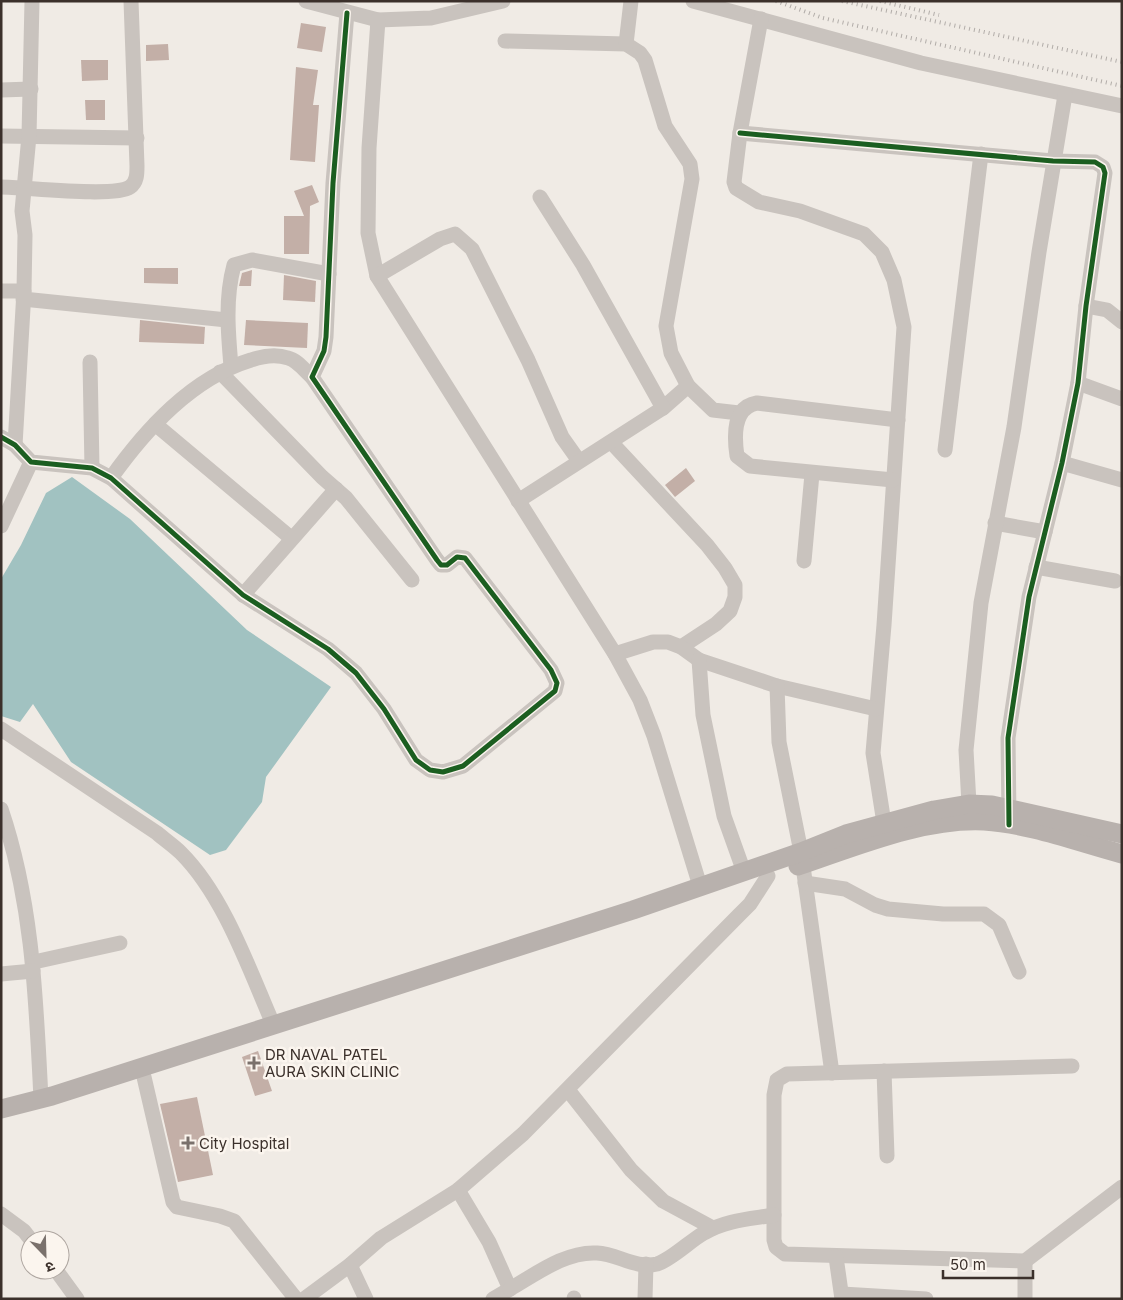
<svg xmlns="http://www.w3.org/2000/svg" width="1123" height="1300" font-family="Inter,'Noto Sans Devanagari',sans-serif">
<rect width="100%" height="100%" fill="#f0ebe5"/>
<polygon fill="#a1c2c1" points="72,477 130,519 247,630 331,687 266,777 262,802 226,850 210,855 71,762 33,704 20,722 1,716 1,579 21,545 46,493"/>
<g fill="#c3afa7">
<polygon points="301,23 326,27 322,52 297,48"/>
<polygon points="168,44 169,60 146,61 146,45"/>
<polygon points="81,60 108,60 108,80 82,81"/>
<polygon points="296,67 318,70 313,105 319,105 315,162 290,160"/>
<polygon points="85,100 105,100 105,120 86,120"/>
<polygon points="312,185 319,202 310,206 309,254 284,254 284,216 304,216 294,191"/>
<polygon points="144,268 178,268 178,284 144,283"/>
<polygon points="252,270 251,286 239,286 242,273"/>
<polygon points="284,275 316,281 315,302 283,300"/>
<polygon points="140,320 205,327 204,344 139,342"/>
<polygon points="246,320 308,323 307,348 244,345"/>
<polygon points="686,468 695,481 675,497 665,485"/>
<polygon points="258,1051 272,1091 255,1096 242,1057"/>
<polygon points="197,1097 213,1175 178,1182 160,1104"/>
</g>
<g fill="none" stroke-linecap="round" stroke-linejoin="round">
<g stroke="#c9c3be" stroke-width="15">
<polyline points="306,1 378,20 431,18 503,1"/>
<polyline points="693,1 921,63 1122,106"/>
<polyline points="761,19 740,133 734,182 736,188 759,202 800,211 864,234 882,252 894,280 904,327 884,625 873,753 884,823"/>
<polyline points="378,20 369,148 368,233 377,276 615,654 640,700 654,736 700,886"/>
<polyline points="505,41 626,44 640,53 645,60 665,126 690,164 692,179 666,326 671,353 688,386 663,408"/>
<polyline points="626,44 631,1"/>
<polyline points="1,90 31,89"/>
<polyline points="740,133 1053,161 1095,162 1103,167 1105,173 1086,306 1078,383 1062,463 1029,597 1008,738 1009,818"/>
<polyline points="1,136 137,138"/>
<path d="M1,187c24,0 113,11 129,0 7,-5 7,-13 7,-21l-6,-165"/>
<polyline points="377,276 440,239 455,234 472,249 528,360 562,437 579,461"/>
<polyline points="1,291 24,291"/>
<polyline points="23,299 227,320"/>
<polyline points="1086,306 1107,310 1122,322"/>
<polyline points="90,362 92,468"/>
<path d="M231,366c-3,-34 -6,-68 3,-101l18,-5 77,14"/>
<polyline points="220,372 322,477 346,498 412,580"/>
<polyline points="1078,383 1122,399"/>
<polyline points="688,386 713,410 739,413"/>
<polyline points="155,424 291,538"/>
<polyline points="1,437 15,445 31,462 92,468 111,478 243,595 328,649 356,673 384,709 416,760 430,770 443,772 463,766 555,691 557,683 551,670 465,558 457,557 447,565 441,565 437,560 312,377 324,351 326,337 333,183 347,13"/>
<polyline points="611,442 707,545 725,568 735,585 735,597 730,611 716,624 681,647"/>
<polyline points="15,445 24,291 25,235 22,211 29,136 32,1"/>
<polyline points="945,450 981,154"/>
<polyline points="1062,463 1122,480"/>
<path d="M111,478c35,-49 81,-100 140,-118 12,-4 25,-6 37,-2 9,2 17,13 24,19"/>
<path d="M893,480l-143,-14 -13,-10c-3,-20 -4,-49 20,-53l141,17"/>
<polyline points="518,501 663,408 583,265 540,197"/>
<polyline points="995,523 1045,532"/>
<polyline points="1,526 31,462"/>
<polyline points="804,561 812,474"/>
<polyline points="1036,567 1115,581"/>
<polyline points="243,595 336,489"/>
<polyline points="615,654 653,642 668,642 681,647 699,660 777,686 876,709"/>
<polyline points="699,660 703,715 724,816 744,872"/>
<polyline points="777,686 779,742 801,852 832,1073"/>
<path d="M1,729l156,104c8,7 17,13 24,20 43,43 68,116 92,171"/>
<polyline points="969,804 966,750 981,603 1014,427 1039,252 1065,95"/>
<path d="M1,809c32,94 35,192 40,290"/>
<polyline points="805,883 845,889 875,905 888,909 943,914 984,914 999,925 1019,972"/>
<polyline points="34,962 120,943"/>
<polyline points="1,974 33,971"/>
<polyline points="1072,1066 787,1074 777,1080 774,1095 774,1240 776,1247 785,1254 1025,1261 1122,1187"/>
<polyline points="884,1071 887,1156"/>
<polyline points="144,1077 173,1202 177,1207 220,1216 234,1221 296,1299"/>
<polyline points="568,1090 631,1170 663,1201 713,1228"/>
<polyline points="458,1190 489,1242 510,1289 493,1299"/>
<polyline points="1,1214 24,1231 31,1240"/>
<polyline points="836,1257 842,1299"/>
<polyline points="350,1265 366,1299"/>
<polyline points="56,1270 77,1299"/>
<path d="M510,1289c26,-15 56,-38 87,-36 21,1 38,16 60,11 14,-4 34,-24 47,-31 22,-13 46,-14 70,-18"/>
<polyline points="842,1294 926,1299"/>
<polyline points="574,1298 574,1299"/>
<polyline points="304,1299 350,1265 381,1238 458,1190 523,1134 738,916 750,904 768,876"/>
<polyline points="645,1299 646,1264"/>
<polyline points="1025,1299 1025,1261"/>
</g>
<g stroke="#b8b1ad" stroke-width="19">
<path d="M798,866c57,-19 125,-48 186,-45 46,3 93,21 138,33"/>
<polyline points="1,1109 52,1096 633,910 801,852 846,834 934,810 969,804 992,805 1122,834"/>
</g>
<g stroke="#b1aca8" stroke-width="4" stroke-dasharray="1 4" stroke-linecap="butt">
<polyline points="776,1 823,18 1122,86"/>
<polyline points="842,1 1122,62"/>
<polyline points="880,1 939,15"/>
</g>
<g stroke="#fbf5ee" stroke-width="8">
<g id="cycleway">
<polyline points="740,133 1053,161 1095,162 1103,167 1105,173 1086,306 1078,383 1062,463 1029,597 1008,738 1009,825"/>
<polyline points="1,437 15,445 31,462 92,468 111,478 243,595 328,649 356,673 384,709 416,760 430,770 443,772 463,766 555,691 557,683 551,670 465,558 457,557 447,565 441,565 437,560 312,377 324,351 326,337 333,183 347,13"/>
</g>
</g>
<use href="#cycleway" stroke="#1b5e20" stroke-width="5"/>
</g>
<g fill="#7a716c" stroke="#fbf5ee" stroke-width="2">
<path d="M251.5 1055.5h5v5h5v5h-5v5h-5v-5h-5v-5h5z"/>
<path d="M185.5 1135.5h5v5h5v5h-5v5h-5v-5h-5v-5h5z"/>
</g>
<g text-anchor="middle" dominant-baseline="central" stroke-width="5" stroke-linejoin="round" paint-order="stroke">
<g font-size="15" fill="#3b302b" stroke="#fbf5ee" text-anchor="start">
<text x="265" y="1054">DR NAVAL PATEL<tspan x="265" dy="17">AURA SKIN CLINIC</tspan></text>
<text x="199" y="1143">City Hospital</text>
</g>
</g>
<rect width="1123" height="1300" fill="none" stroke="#3b302b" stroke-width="5"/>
<g transform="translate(45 1255) rotate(157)"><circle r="24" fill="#fbf5ee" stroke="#aea6a0"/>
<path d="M0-4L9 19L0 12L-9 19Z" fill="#7a716c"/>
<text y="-8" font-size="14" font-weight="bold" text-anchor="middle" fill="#3b302b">उ</text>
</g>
<path d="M943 1270v8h90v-8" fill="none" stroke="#3b302b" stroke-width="2.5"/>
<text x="950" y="1270" font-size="15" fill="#3b302b" stroke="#fbf5ee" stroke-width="4" paint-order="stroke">50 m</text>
</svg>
